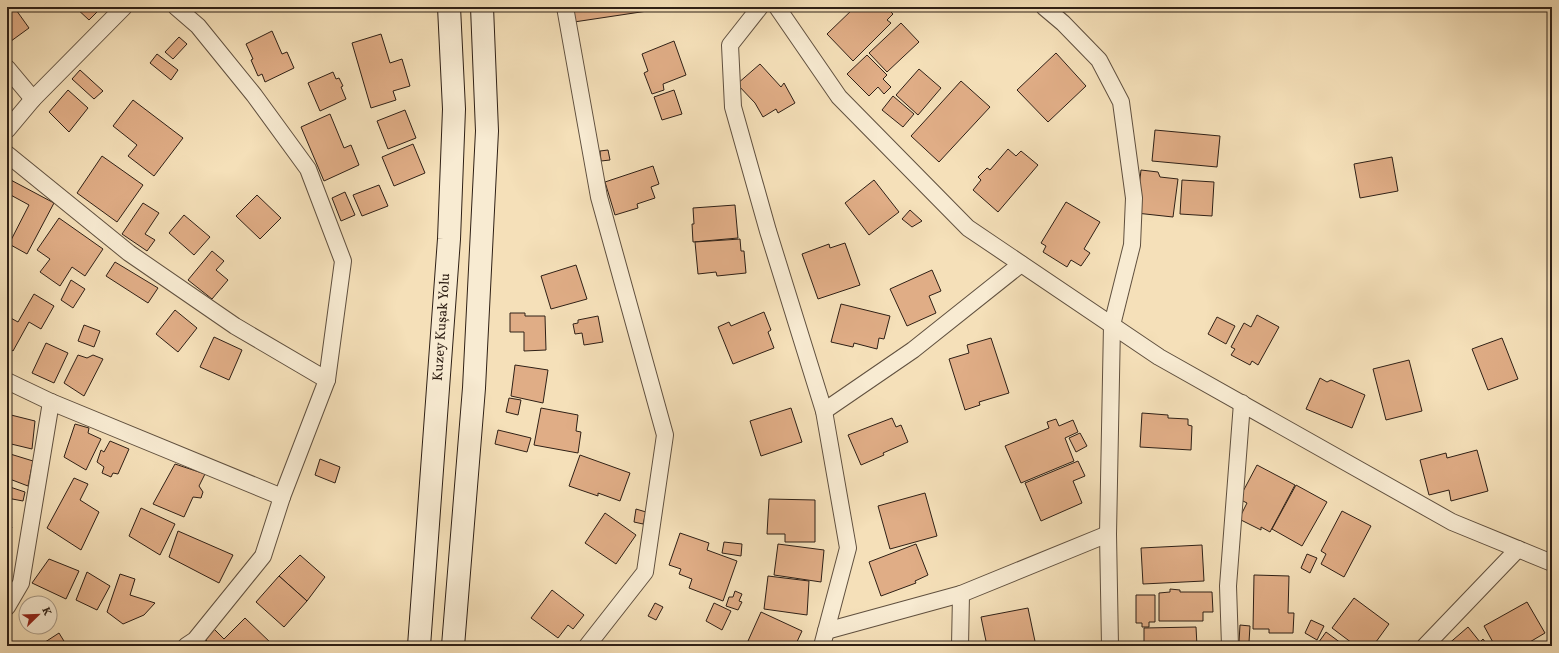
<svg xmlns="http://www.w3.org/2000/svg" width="1559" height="653" font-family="Vollkorn,serif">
<rect width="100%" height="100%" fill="#f5e0b9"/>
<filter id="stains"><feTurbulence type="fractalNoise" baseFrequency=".005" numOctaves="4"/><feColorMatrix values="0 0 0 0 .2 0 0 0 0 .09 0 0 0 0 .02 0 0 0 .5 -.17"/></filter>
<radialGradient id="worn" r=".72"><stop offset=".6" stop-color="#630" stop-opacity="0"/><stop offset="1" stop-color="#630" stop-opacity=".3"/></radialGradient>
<g fill="#e0ad86" stroke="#2f2016">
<polygon points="10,7 14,7 29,28 7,44 7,9"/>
<polygon points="75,7 102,7 89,20"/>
<polygon points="573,7 674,7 574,22"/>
<polygon points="855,7 886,7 893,14 887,20 891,23 853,61 827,34"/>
<polygon points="901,23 919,42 887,72 869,53"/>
<polygon points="272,31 282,54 287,52 294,68 265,82 262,74 258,76 251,60 253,59 246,44"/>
<polygon points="381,34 390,63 402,59 410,86 393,91 396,100 371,108 352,43"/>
<polygon points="179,37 187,44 173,59 165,52"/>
<polygon points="674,41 686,75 663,84 664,90 652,94 644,73 648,71 642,54"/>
<polygon points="1056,53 1086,86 1048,122 1017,90"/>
<polygon points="157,54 178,70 171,80 150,63"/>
<polygon points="867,55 887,75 883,79 891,87 884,94 878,87 869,96 847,74"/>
<polygon points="760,64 781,87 784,83 795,103 778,113 776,109 763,117 755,103 737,84"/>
<polygon points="919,69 941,88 918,115 896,95"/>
<polygon points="80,70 103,91 94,99 72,79"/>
<polygon points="333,72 336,79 339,78 343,86 341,87 346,99 320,111 308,83"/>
<polygon points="961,81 990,107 939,162 911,136"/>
<polygon points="68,90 88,108 69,132 49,112"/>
<polygon points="674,90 682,114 662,120 654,97"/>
<polygon points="893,96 914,114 903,127 882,110"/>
<polygon points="133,100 183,138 154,176 128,156 137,145 113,126"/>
<polygon points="405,110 416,138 388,149 377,121"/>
<polygon points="330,114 344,148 351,145 359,165 324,181 301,127"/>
<polygon points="1155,130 1220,136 1217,167 1152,161"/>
<polygon points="413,144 425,173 394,186 382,157"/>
<polygon points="1008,149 1016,156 1021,151 1038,165 998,212 973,190 981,180 978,177 987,168 990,170"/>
<polygon points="608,150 610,160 601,161 600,151"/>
<polygon points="102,156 143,185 117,222 77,193"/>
<polygon points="1392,157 1398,191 1360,198 1354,164"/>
<polygon points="653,166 659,184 651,187 655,198 637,204 638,208 615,215 605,182"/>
<polygon points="1141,170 1158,172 1160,177 1178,179 1173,217 1136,213"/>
<polygon points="7,178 54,203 27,254 9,244 29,205 7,193"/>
<polygon points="874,180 899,212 869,235 845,203"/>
<polygon points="1182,180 1214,182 1212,216 1180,214"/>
<polygon points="379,185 388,206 362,216 353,195"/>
<polygon points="345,192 355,215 341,221 332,198"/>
<polygon points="257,195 281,218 260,239 236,216"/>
<polygon points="1066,202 1100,222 1084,249 1090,253 1081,266 1071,260 1067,267 1043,252 1046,246 1041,243"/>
<polygon points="143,203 159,213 145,234 155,240 147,251 122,234"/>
<polygon points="735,205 738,238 693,242 692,224 694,224 693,208"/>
<polygon points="910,210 922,221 912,227 902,219"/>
<polygon points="184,215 210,237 194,255 169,233"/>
<polygon points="59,218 103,249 85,276 72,267 60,286 40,272 50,259 37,250"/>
<polygon points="740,239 741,251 744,251 746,273 717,276 716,272 698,274 695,242"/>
<polygon points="845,243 860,285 818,299 802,254 829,244 830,248"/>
<polygon points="212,251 224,261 216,270 228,280 212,299 188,280"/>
<polygon points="115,262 158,288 148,303 106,276"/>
<polygon points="576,265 587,299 551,309 541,276"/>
<polygon points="932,270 941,291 929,296 936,313 907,326 890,289"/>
<polygon points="71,280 85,289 73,308 61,300"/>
<polygon points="34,294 54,306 41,329 29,322 13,351 7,347 7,316 18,322"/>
<polygon points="841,304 890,316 884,339 879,338 877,349 854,343 853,347 831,342"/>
<polygon points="175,310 197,328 178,352 156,334"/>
<polygon points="764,312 771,330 768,332 774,348 733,364 718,327 729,322 731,326"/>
<polygon points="510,313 525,313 525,316 545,316 546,350 524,351 524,332 510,332"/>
<polygon points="1257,315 1279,327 1258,365 1252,361 1250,365 1231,355 1235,349 1231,347 1244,323 1251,327"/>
<polygon points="598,316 603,342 584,345 582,333 575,334 573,324 578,323 578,320"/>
<polygon points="1217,317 1235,326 1226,344 1208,334"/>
<polygon points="84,325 100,331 94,347 78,341"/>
<polygon points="214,337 242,350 229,380 200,367"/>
<polygon points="991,338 1009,393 979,402 980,405 965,410 949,359 969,353 967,345"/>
<polygon points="1502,338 1518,379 1488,390 1472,349"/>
<polygon points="46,343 68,353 54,383 32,373"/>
<polygon points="78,355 87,358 93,355 103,359 84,396 64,383"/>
<polygon points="1409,360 1422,411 1386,420 1373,369"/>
<polygon points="515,365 548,370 543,403 511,396"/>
<polygon points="1320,378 1327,382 1331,380 1365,395 1352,428 1306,409"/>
<polygon points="509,398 521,400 518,415 506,412"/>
<polygon points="541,408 578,415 576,431 581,432 578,453 534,445"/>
<polygon points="791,408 802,442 761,456 750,421"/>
<polygon points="1142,413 1168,415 1168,418 1188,419 1188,425 1192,426 1191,450 1140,447"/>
<polygon points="7,414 35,421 32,449 7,443"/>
<polygon points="892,418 896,427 901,425 908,442 883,453 884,455 861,465 848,435"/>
<polygon points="1056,419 1059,426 1073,420 1078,432 1065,438 1074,461 1021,483 1005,446 1049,428 1047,422"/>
<polygon points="75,424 89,428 88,433 101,439 86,470 64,457"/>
<polygon points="498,430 531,438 527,452 495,444"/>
<polygon points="1080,433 1087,446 1076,452 1069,438"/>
<polygon points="110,441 129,449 118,474 113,473 111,477 102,473 104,467 97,462 101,450 104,452"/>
<polygon points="1477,450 1488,491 1451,501 1449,490 1429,495 1420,460 1446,453 1447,458"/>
<polygon points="7,453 33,461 28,486 7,478"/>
<polygon points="580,455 630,473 620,501 598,493 598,496 569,486"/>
<polygon points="320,459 340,467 335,483 315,475"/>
<polygon points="1078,461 1085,476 1073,481 1082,503 1041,521 1025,483"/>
<polygon points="175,464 205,474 199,486 203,492 201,498 193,497 184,517 153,504"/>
<polygon points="1257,465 1295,485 1270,532 1261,527 1261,530 1239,519 1247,503 1239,499"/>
<polygon points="74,478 88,484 80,500 99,512 81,550 47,528"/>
<polygon points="1296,485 1327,502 1302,546 1272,529"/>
<polygon points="7,486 25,492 23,501 7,498"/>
<polygon points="925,493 937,536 890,549 878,506"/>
<polygon points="769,499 815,500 815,542 785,542 785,534 767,534"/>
<polygon points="141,508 175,524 160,555 129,536"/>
<polygon points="636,509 646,512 643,524 634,522"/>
<polygon points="1342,511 1371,526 1344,577 1321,564 1326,554 1321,551"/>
<polygon points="605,513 636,535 616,564 585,543"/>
<polygon points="7,525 12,527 7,537"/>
<polygon points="178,531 233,555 219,583 169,557"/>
<polygon points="680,533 709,543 707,550 737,561 723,601 689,588 692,579 679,574 681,569 669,565"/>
<polygon points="724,542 742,544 741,556 722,553"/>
<polygon points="778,544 824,550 821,582 774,575"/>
<polygon points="916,544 928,575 915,581 916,583 881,596 869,562"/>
<polygon points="1202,545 1204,581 1143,584 1141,548"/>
<polygon points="1307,554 1317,558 1310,573 1301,568"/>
<polygon points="300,555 325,577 307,601 279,576"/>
<polygon points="49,559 79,571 66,599 32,583"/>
<polygon points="87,572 110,586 97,610 76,600"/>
<polygon points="120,574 135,579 130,595 155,603 144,615 123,624 107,612"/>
<polygon points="1254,575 1289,576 1288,613 1294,613 1293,633 1269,633 1269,629 1253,629"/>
<polygon points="279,576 307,601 284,627 256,602"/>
<polygon points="768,576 809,581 807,615 764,609"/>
<polygon points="1170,589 1180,590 1180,592 1212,592 1213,612 1203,612 1203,621 1159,621 1159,593 1170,592"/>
<polygon points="552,590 584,615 573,629 568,625 558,638 531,618"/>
<polygon points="735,591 742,594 739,601 742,602 738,610 726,606 729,597 733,597"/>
<polygon points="1136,595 1155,595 1155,622 1149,622 1149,627 1142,627 1142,623 1136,623"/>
<polygon points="1354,598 1389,624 1373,646 1356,646 1332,628"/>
<polygon points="1527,602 1545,633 1523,646 1495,646 1484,626"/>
<polygon points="655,603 663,607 656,620 648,616"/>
<polygon points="714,603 731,611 722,630 706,621"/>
<polygon points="1028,608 1036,646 987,646 981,617"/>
<polygon points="761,612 802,631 795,646 759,646 748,641"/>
<polygon points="245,618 273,645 272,646 212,646 204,638 213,628 224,639"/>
<polygon points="1311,620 1324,626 1317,640 1305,633"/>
<polygon points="1240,625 1250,626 1249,642 1239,642"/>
<polygon points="1196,627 1197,646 1144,646 1144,628"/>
<polygon points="1468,627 1480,642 1483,639 1488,646 1437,646 1441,643 1446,646"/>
<polygon points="1326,632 1345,646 1316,646"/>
<polygon points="59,633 67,646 39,646"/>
</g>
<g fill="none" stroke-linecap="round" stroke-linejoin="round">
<g stroke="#60503f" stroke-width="18">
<g id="minor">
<polyline points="176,7 198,26 254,95 308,169 343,261 327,380 282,497"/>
<polyline points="565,7 599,197 665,435 645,572 587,646"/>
<polyline points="760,7 730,45 733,107 768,231 824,411 848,548 822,646"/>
<polyline points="777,7 839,97 968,228 1159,357 1452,522 1552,563"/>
<polyline points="1044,7 1063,23 1099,60 1121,102 1134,198 1132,245 1112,325 1108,534 1110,646"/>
<polyline points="7,68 33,99"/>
<polyline points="7,130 33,99 124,7"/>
<polyline points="7,154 129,253 235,326 327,380"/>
<polyline points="7,381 51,402 282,497 263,556 195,640 186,646"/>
<polyline points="824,411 913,350 1021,264"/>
<polyline points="7,607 21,583 51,402"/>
<polyline points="826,631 961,594 1108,534"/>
<polyline points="960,646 961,594"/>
<polyline points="1230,646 1228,586 1242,403"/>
<polyline points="1425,646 1518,549"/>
</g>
</g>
<g stroke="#2f2016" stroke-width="24">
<g id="secondary">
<polyline points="419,646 449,239 454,109 449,7"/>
<polyline points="453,646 474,388 487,131 482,7"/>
</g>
</g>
<use href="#minor" stroke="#f8ebd2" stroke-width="16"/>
<use href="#secondary" stroke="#f8ebd2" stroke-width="22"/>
</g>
<g text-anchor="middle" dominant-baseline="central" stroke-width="3" stroke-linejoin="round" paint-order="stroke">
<g font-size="14" fill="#2f2016" stroke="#f8ebd2">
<text transform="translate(442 327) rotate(-86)">Kuzey Kuşak Yolu</text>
</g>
</g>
<rect width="1559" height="653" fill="none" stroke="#f5e0b9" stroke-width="24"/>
<rect x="8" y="8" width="1543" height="637" fill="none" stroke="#2f2016" stroke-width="2"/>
<rect x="12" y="12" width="1535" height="629" fill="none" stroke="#2f2016"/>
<g transform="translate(38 615) rotate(67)"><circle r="19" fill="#f8ebd2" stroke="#a89a87"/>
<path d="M0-3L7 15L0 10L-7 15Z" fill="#8f2418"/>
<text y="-6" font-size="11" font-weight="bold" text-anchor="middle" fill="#2f2016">K</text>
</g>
<rect width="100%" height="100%" filter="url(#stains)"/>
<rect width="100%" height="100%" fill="url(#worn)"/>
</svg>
